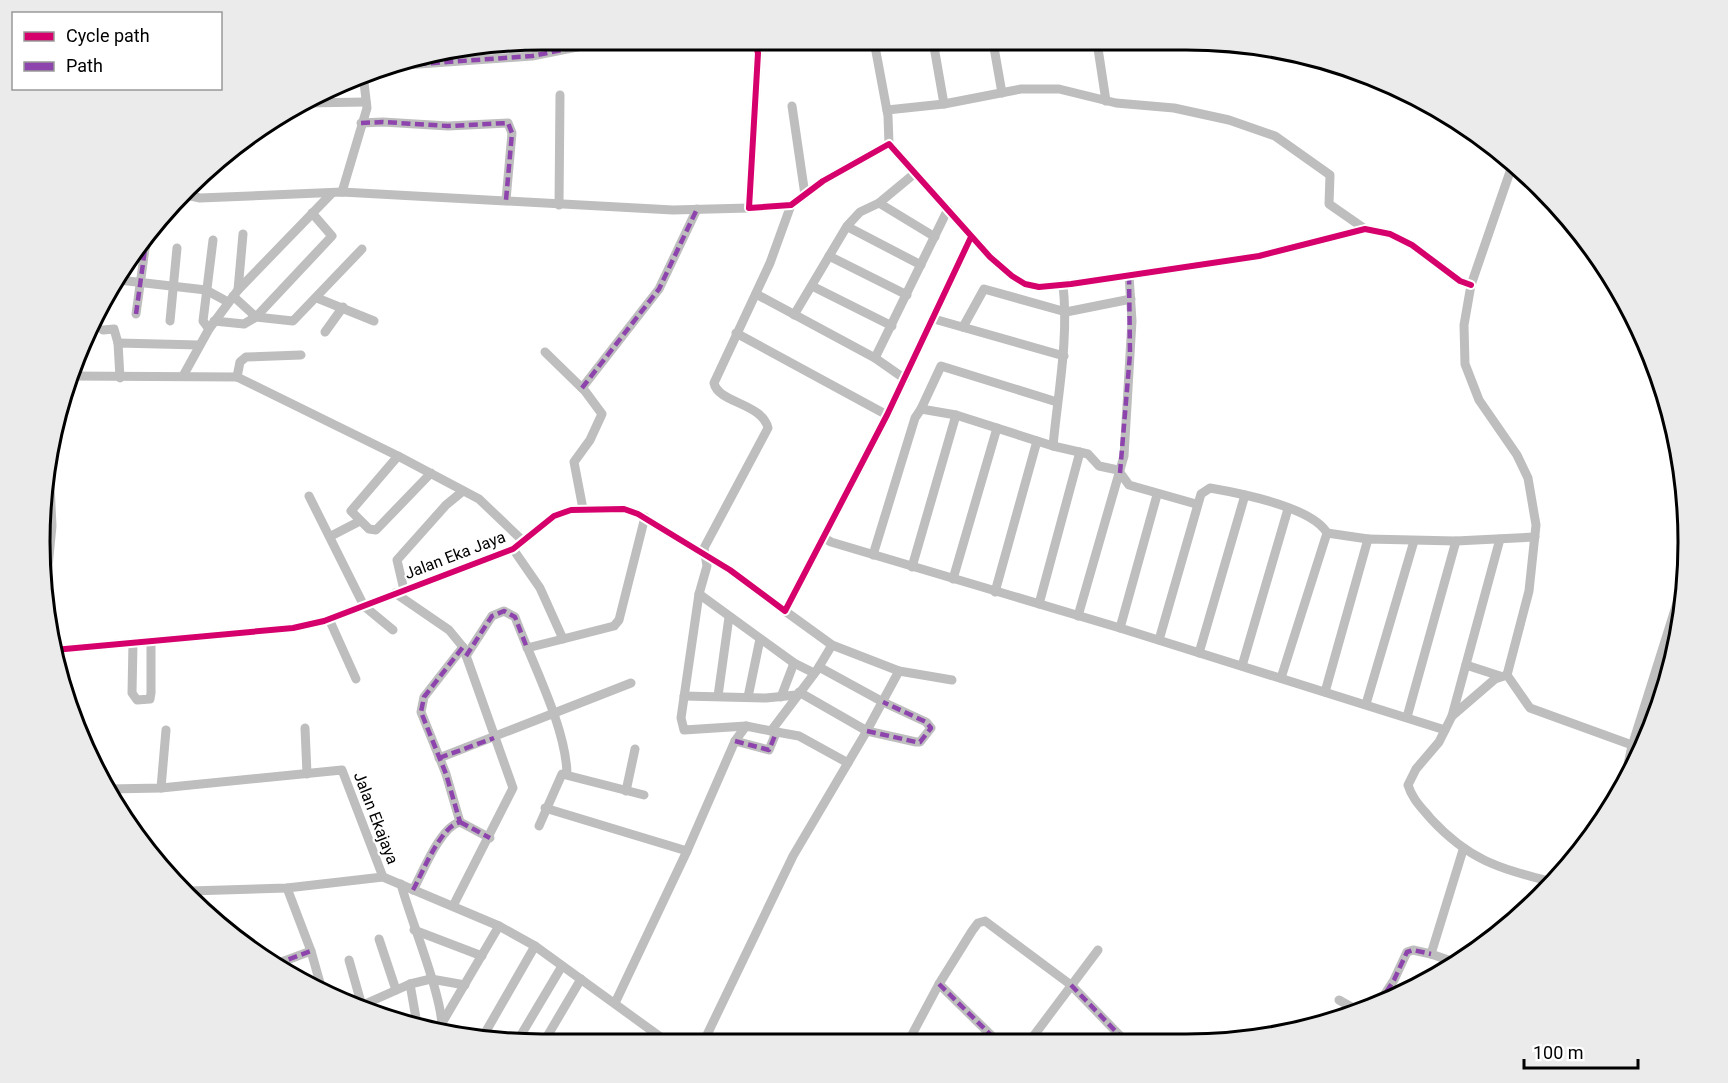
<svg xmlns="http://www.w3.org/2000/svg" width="1728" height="1083" font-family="Roboto,sans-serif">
<rect width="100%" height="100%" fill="#fff"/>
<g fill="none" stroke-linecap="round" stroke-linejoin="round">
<g stroke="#bebebe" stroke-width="9">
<polyline points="754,40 758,53 749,208 791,205 823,181 889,144 990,257 1012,276 1025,284 1039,287 1071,284 1259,256 1365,229 1390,234 1412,245 1460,281 1471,285"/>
<polyline points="874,41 888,116 889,144"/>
<polyline points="933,41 944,104"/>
<polyline points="993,42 1002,93"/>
<polyline points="1097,42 1106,101"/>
<polyline points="377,67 532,56 617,39"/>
<polyline points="1348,69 1349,72 1354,71"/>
<polyline points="304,103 366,102"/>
<polyline points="792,106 805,195"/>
<polyline points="887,110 944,104 1021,89 1059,89 1116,103 1174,108 1229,120 1275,136 1330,175 1329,204 1365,229"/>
<polyline points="361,123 383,122 448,126 508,123 512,133 506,200"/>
<polyline points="1513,163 1471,285 1464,325 1465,364 1479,400 1517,455 1528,478 1536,525 1529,591 1507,675 1530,708 1643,749"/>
<polyline points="342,192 367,108 363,74"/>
<polyline points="186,195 200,198 342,192 673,210 749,208"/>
<polyline points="879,203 935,237"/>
<polyline points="559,205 560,95"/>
<polyline points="848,227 921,265"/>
<polyline points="829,256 907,295"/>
<polyline points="119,280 206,290 228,302"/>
<polyline points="812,286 892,326"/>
<polyline points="238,290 243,234"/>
<polyline points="756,294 875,358 905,379"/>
<polyline points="233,296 256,317 332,236 312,213"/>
<polyline points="317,298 374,321"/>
<polyline points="136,314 145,249 151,228"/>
<polyline points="794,315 847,226 860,212 879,203 914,174"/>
<polyline points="934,319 1064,356"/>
<polyline points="170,321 177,248"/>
<polyline points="214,321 244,324 256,317 293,321 362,249"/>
<polyline points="963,327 984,289 1066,312 1131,299"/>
<polyline points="209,329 203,321 213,240"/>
<polyline points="103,330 114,329 118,343"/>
<polyline points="325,332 343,307"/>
<polyline points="736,333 887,415"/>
<polyline points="545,352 585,391 602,414 590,440 574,462 583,509"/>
<polyline points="875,358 948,209"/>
<polyline points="68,376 237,377 398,456"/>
<polyline points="183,376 209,329 238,290 332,193"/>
<polyline points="237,377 240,362 246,357 301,355"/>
<polyline points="120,378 118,343 199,345"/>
<polyline points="582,388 659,289 697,209"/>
<polyline points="921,409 941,366 1057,402"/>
<path d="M1053,446c5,-54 16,-107 10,-161"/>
<polyline points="431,473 376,530 369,529 351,511 398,456 479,499 523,541"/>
<polyline points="309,496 364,606 393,630"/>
<polyline points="1327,533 1368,539"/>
<polyline points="331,536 360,521"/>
<polyline points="824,538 831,542 1120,628 1445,730"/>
<polyline points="513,549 540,588 563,639 614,626 619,620 645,517"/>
<polyline points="873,555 915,418 921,409 956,415 1053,446 1088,454 1099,466 1118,470 1129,485 1196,504"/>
<polyline points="912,567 956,415"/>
<polyline points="47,577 52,526 49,464"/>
<polyline points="953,579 997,428"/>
<polyline points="404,590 397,560 446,505 463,491"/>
<polyline points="995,592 1037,441"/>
<polyline points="395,593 449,630 463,647 513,788 453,906"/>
<polyline points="699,594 794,663 814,673"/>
<polyline points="1039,604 1080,452"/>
<polyline points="785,611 832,645 899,671 952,680"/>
<polyline points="1078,616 1124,456 1132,321 1129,275"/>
<polyline points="329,619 356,679"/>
<polyline points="1120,628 1157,495"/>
<path d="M1159,640l42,-146 9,-6c29,5 102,19 117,45l-46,145"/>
<polyline points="133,643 132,693 137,700 150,699 151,693 151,641"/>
<polyline points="527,648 563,639"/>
<polyline points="54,650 293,628 324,621 513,549 554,516 571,510 624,509 638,514 730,570 785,611 887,415 971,237"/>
<polyline points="1199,653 1245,495"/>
<path d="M466,656l26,-40 12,-5 11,6c17,46 51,110 52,157"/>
<polyline points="1466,665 1500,676"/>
<polyline points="1242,666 1288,509"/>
<path d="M1507,675l-12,4 -43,37 -13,26 -23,27 -8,16c4,14 14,23 23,34 39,42 68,49 121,63"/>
<polyline points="799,692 867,731 916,742 920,742 931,728 926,722 883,702 819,667"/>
<polyline points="1325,692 1368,539 1456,541 1535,537"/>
<polyline points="684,696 766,698 796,695"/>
<polyline points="718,696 729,617"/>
<polyline points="748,697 760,639"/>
<polyline points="781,697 794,663"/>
<polyline points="1366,704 1414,541"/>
<polyline points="1452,716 1500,539"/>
<polyline points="1407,717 1456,541"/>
<path d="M746,726l-62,4 -3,-12 18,-124 8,-28 -3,-18 64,-120c-6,-25 -50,-25 -54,-45l56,-120 21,-58"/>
<polyline points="305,728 307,774"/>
<polyline points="771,731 799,736 848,763"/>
<polyline points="735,741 769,750 776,733"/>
<polyline points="439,758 631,683"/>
<polyline points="1623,787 1632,746 1682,587 1686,588"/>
<polyline points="161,788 166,730"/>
<polyline points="109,789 161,788 342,770 383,877"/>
<polyline points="626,791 635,749"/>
<polyline points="545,808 687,851"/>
<polyline points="460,822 490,838"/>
<polyline points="539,826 562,774 644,795"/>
<path d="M401,884c9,35 43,115 41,147"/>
<polyline points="287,888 311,951 322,990"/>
<path d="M413,890c10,-18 27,-63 47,-68l-14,-48 -25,-62 3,-15 39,-50"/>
<polyline points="190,891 287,888 383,877 499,926 535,946 666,1041"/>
<polyline points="414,930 482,956"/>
<polyline points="379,939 396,990"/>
<polyline points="349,960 362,1006"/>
<polyline points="1457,963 1431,954 1463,850"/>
<polyline points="276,964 311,951"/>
<polyline points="410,984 417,1024"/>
<polyline points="939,984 998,1042"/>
<polyline points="1339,1000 1360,1012"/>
<polyline points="615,1003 687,851 735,741 746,726 771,731 817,670 832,645"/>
<polyline points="1379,1003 1394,980 1407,952 1413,950 1431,954"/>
<polyline points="356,1008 410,984 431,979 465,985"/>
<polyline points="442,1023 499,926"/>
<polyline points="810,1038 814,1041"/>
<polyline points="481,1040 535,946"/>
<polyline points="518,1040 562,966"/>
<polyline points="545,1040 581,979"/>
<polyline points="704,1041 793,856 865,734 899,671"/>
<polyline points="908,1042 939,984 972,931 978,923 985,921 1071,985 1127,1043"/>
<polyline points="1029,1042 1098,950"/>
</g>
<g stroke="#8e44ad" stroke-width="4.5" stroke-dasharray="9 4.5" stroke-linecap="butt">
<polyline points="377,67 532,56 617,39"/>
<polyline points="361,123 383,122 448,126 508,123 512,133 506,200"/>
<polyline points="136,314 145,249 151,228"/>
<polyline points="582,388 659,289 697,209"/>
<polyline points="1120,473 1130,354 1129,275"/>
<polyline points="1682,587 1688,568"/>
<polyline points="466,656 492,616 504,611 515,617 527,648"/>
<polyline points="867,731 916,742 920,742 931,728 926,722 883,702"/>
<polyline points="735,741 769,750 776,733"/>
<polyline points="439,758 494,738"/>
<polyline points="460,822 490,838"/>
<path d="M413,890c10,-18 27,-63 47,-68l-14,-48 -25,-62 3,-15 39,-50"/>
<polyline points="276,964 311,951"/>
<polyline points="939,984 998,1042"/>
<polyline points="1071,985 1127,1043"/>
<polyline points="1379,1003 1394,980 1407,952 1413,950 1431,954"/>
</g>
<g stroke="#fff" stroke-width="10">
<g id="cycleway">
<polyline points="754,40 758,53 749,208 791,205 823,181 889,144 990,257 1012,276 1025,284 1039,287 1071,284 1259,256 1365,229 1390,234 1412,245 1460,281 1471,285"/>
<polyline points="54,650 293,628 324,621 513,549 554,516 571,510 624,509 638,514 730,570 785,611 887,415 971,237"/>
</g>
</g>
<use href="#cycleway" stroke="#d6006c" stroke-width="6"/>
</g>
<g text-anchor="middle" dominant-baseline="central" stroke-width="4.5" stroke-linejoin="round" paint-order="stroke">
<g font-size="16" fill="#000" stroke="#fff">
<text transform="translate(455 555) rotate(-21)">Jalan Eka Jaya</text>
<text transform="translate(376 818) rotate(69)">Jalan Ekajaya</text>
</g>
</g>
<path d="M0 0H1728V1083H0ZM542 50H1186A492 492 0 0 1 1678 542V542A492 492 0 0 1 1186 1034H542A492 492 0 0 1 50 542V542A492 492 0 0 1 542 50Z" fill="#ebebeb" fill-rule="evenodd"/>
<path fill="none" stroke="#000" stroke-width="3" d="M542 50H1186A492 492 0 0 1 1678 542V542A492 492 0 0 1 1186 1034H542A492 492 0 0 1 50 542V542A492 492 0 0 1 542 50Z"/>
<rect x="12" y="12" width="210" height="78" fill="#ffffff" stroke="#999999" stroke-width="1.5"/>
<rect x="24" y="32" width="30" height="9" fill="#d6006c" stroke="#999999" stroke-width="1.5"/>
<text x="66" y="42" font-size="18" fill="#000000">Cycle path</text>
<rect x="24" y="62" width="30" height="9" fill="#8e44ad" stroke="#999999" stroke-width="1.5"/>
<text x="66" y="72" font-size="18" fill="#000000">Path</text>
<path d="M1524 1059v9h114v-9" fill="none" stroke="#000000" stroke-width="3"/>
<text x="1533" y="1059" font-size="18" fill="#000000" stroke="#ffffff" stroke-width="4.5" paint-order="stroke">100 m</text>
</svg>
